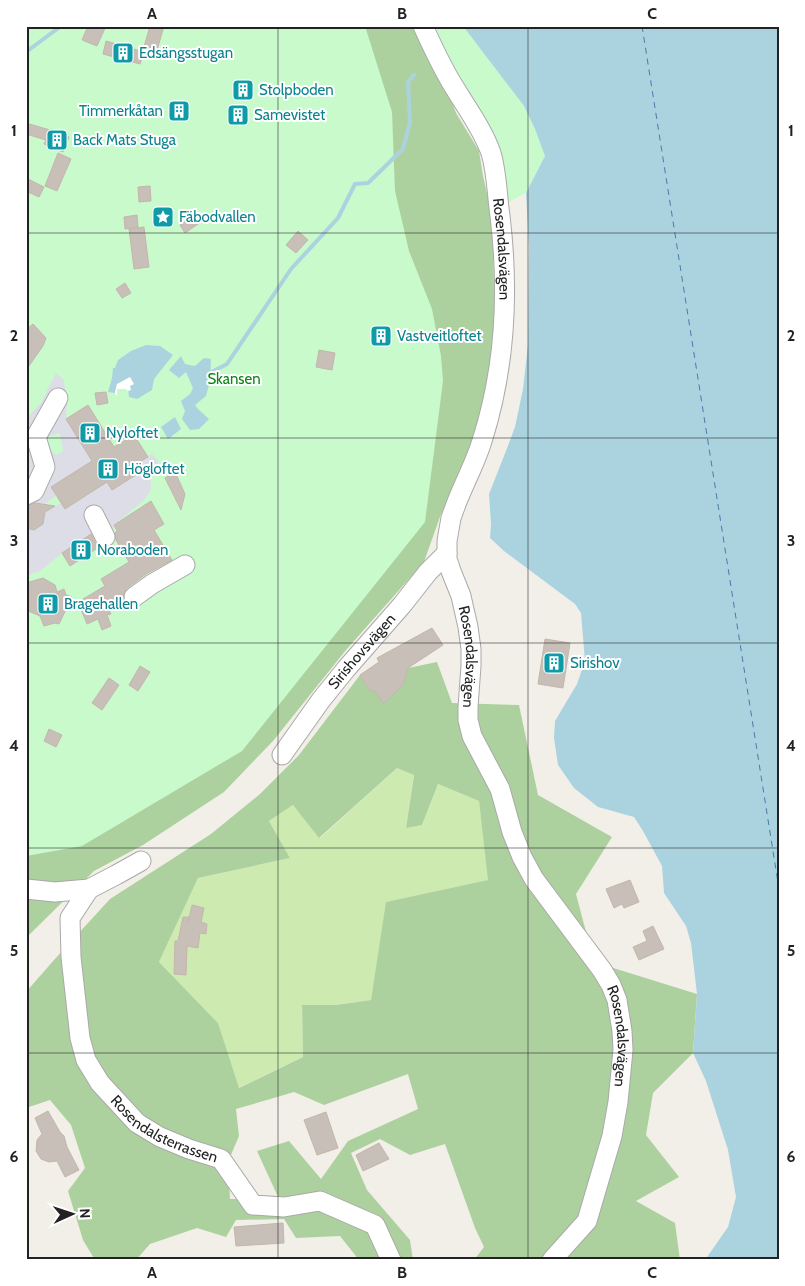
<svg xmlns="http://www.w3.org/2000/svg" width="805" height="1286" font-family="Cabin,sans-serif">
<rect width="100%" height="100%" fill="#f2efe9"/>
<polygon fill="#cdebb0" points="397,768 414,774 406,827 422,825 438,784 479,801 489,880 387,902 371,1000 336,1005 302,1005 303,1057 238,1088 218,1023 159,962 198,878 290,858 269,821 293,805 320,838"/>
<g fill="#add19e" fill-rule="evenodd">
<polygon points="253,26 420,26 444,80 456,113 479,151 483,176 490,206 493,229 495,351 477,440 441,514 424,562 346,650 273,741 224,792 143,845 94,871 29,935 26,934 26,748"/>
<path d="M437,662l15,41 67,2 19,90 74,42 -36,57 18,68 103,32 -4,59 -40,40 -7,42 33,42 -43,24 39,22 5,37h-206l10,-13 -9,-19 -30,-84 -35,11 -30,-16 -29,14 16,37 43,50 3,20h-54l-19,-24 -44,2 -12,-19 -48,1 -10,17 -29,-9 -47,16 -14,16h-41l-12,-20 -15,-49 17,-23 -14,-43 -21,-25 -24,8v-116l28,-32 56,-61 101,-65 49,-40 39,-39 61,-80 10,16 33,-6 5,-17zM397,768l17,7 -8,53 16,-3 16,-41 41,17 9,79 -102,22 -15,98 -35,5h-34l1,52 -64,31 -21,-65 -59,-61 39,-84 92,-20 -21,-37 24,-16 26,33zM408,1074l10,35 -70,32 -27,38 -32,-38 -32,10 22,48h-49l-2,-37 11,-26 -3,-27 58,-17 30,13z"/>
</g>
<g fill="#c8facc">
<polygon points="26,26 365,26 392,112 395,191 409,251 432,309 441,356 443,381 425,522 242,751 82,846 26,856"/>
<polygon points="430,26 463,26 524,106 535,129 545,156 526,193 507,203"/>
</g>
<g fill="#dddde8" fill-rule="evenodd">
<path d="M56,373l8,7 3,22 -1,17 26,42 -41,26 5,9 -15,10 -2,-2 -11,-2 -2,1v-84l15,-16zM56,433l4,1 3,17 -6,4 -4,-2 -6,-10v-3l3,-4 5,-1z"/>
<polygon points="152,454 159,462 150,473 151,488 150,491 144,500 114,525 112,534 93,533 62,553 40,571 26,576 26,528 34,530 43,524 45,512 61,503 65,509 107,482 112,490 139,473 134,465"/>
</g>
<g fill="#aad3df">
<polygon points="463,26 779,26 779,1260 705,1260 728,1227 736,1197 728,1150 706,1081 693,1053 697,994 691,943 686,926 664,893 662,866 643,831 634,817 598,807 574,788 558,765 554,738 555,721 577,684 585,661 581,613 575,604 504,551 490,538 491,524 489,494 504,456 515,427 523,389 528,345 529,247 526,193 545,156 535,129 524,106"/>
<polygon points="146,345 160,346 173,355 154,379 152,390 137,399 129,397 128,389 117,384 115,393 108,392 112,378 113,368 115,368 118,360 131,351"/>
<polygon points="181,356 185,364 195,366 204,358 211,359 210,381 206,396 195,405 198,409 209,419 199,429 190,430 182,419 185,411 181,401 190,394 193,388 186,372 179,378 169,370"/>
<polygon points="175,417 181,429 168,439 161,427"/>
</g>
<polygon fill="#fff" points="130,377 134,384 130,386 131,390 128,391 126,389 117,389 117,396 115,393 117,384"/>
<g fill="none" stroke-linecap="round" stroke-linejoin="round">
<g stroke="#aad3df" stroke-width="4">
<polyline points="26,52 61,26"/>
<polyline points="210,373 227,364 291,269 338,218 355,184 368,183 403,149 410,122 408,82 414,75"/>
</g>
<polyline stroke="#4a7aab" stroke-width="1" stroke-dasharray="6 5" stroke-linecap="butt" points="642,26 779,889"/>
</g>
<g fill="#c7bfb8" stroke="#c4b6ab">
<polygon points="88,26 106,26 97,46 82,40"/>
<polygon points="150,26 164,26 156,54 143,50"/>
<polygon points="106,41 144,52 140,64 103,54"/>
<polygon points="179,105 183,107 185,111 183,115 179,117 172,114 175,106"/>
<polygon points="239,105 244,112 244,116 242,120 238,121 234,119 232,116 233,112"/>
<polygon points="26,123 50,130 51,129 69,137 63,152 44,144 46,140 26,134"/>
<polygon points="58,153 71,159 57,191 45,186"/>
<polygon points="26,178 44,187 39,197 26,191"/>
<polygon points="150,186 151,201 139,202 138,187"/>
<polygon points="198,212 204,220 185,233 180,225"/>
<polygon points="137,215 138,227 125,229 124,217"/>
<polygon points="144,227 149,267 134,269 129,229"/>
<polygon points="298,231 308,240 296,253 286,245"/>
<polygon points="125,283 131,293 122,298 116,289"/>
<polygon points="33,324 46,338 43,346 26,370 26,330"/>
<polygon points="388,328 389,344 373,344 373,329"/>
<polygon points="319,350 335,353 332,370 316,367"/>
<polygon points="106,392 108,403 97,405 95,393"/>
<polygon points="88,405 114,447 134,435 148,457 134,465 139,473 112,490 107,482 65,509 51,487 92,461 66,419"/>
<polygon points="175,472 185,494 181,510 165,478"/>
<polygon points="151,501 164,524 154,530 172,560 146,574 127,588 124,593 123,598 108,608 111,614 107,615 111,626 102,630 98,619 87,624 78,602 105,586 101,579 129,562 116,540 115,533 117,531 114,525"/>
<polygon points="35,503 55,506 45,512 43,524 34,530 26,528 26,506"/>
<polygon points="91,534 95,542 99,547 70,566 62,553"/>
<polygon points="43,578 55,585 57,592 64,589 66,595 72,597 59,624 55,623 44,626 40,616 26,610 26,583"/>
<polygon points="432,628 443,645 408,668 403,685 388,700 383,703 375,691 370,691 360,675 379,662 377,658"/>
<polygon points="545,639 570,643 563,688 538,684"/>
<polygon points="140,666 150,672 138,691 129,685"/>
<polygon points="109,678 119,685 102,710 92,703"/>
<polygon points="49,729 62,735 56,747 44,741"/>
<polygon points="630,880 639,902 624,908 622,904 614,908 606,889"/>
<polygon points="192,905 204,908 201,922 207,924 206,934 200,933 198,948 187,946 186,975 174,974 175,941 178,941 183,917 189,917 188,923"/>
<polygon points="653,926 664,949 639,960 633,947 647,941 643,931"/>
<polygon points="48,1111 60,1132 64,1136 67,1147 79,1170 65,1177 57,1161 49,1162 41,1159 36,1151 37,1140 42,1134 35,1118"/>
<polygon points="326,1112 338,1148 317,1155 304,1120"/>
<polygon points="379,1143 389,1159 363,1171 356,1155"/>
<polygon points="283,1223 284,1243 236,1246 234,1227"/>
</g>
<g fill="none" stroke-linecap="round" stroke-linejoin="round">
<g stroke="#a9a9a9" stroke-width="21">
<g id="minor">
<path id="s1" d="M423,26c10,22 20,44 33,64 12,20 27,40 35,63 6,20 6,43 9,63 9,75 5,153 -18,225 -7,23 -19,44 -27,66l-4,11 -4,23v18l4,12 10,25 7,31 3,22v17l-3,41v13l4,16 28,53 12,43 10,25 12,22 68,91 9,15 6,15 5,31 1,19 -5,52 -6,34 -25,85 -35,39"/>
<polyline points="26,495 34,491 45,467 36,437 58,398"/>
<polyline points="94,515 105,537"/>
<polyline points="134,597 152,584 185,565"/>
<path id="s2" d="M282,755l39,-55 25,-31 56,-64 26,-33 19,-19"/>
<polyline points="26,889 55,892 89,889 116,875 141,861"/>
<path id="s3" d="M89,889l-19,29 1,39 9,81 6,22 14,23 37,40 23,14 29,12 32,10 32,46 31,2 36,-6 55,24 16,35"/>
</g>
</g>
<use href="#minor" stroke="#fff" stroke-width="19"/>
</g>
<path fill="none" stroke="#222" stroke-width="1" stroke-opacity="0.55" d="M278,26v1234M528,26v1234M26,233h753M26,438h753M26,643h753M26,848h753M26,1053h753"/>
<defs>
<g id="building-square" transform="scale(1.125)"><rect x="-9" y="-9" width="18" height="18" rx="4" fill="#0f9aa8" stroke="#fff"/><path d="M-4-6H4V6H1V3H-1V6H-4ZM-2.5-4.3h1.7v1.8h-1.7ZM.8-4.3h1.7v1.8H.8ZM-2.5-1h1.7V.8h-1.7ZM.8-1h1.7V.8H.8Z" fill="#fff"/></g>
<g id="sight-square" transform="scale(1.125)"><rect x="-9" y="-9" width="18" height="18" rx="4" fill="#0f9aa8" stroke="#fff"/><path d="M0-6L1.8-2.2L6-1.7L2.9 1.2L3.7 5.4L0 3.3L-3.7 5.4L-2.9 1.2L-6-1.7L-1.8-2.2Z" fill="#fff"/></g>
</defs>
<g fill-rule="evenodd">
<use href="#building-square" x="123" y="53"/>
<use href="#building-square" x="243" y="90"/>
<use href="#building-square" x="179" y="111"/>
<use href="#building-square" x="238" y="115"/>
<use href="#building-square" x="57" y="140"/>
<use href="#sight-square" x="163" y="217"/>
<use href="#building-square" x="381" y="336"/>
<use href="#building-square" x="90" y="433"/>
<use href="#building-square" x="108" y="469"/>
<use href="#building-square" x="81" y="550"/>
<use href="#building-square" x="48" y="604"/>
<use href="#building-square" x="554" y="663"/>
</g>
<g text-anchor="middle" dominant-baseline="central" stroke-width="4" stroke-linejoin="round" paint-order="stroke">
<g font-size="15" fill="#0d838f" stroke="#fff" text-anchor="start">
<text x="139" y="53">Edsängsstugan</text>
<text x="259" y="90">Stolpboden</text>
<text x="163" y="111" text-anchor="end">Timmerkåtan</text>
<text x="254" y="115">Samevistet</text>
<text x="73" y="140">Back Mats Stuga</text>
<text x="179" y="217">Fäbodvallen</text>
<text x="397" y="336">Vastveitloftet</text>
<text x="106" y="433">Nyloftet</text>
<text x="124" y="469">Högloftet</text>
<text x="97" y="550">Noraboden</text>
<text x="64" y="604">Bragehallen</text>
<text x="570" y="663">Sirishov</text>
</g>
<g font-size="15" fill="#222" stroke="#fff">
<text stroke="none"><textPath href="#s1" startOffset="241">Rosendalsvägen</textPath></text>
<text stroke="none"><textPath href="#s2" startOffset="131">Sirishovsvägen</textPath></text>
<text stroke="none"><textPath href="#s1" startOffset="661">Rosendalsvägen</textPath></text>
<text stroke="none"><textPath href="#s1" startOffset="1081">Rosendalsvägen</textPath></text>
<text stroke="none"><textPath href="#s3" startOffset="286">Rosendalsterrassen</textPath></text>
</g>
<g font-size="15" fill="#0c8416" stroke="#fff">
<text x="234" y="379">Skansen</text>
</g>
</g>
<rect width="805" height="1286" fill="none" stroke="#ffffff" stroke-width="55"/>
<g transform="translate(72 1214) rotate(87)" stroke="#ffffff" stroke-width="4" paint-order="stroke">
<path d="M0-4L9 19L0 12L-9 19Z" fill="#222222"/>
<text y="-8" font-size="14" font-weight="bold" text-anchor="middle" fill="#222222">N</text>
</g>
<rect x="28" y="28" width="750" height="1230" fill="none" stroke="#222" stroke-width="2"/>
<g font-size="16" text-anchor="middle" font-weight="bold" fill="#222">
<text x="152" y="19">A</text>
<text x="402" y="19">B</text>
<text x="652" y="19">C</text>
<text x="14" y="136">1</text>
<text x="791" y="136">1</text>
<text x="14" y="341">2</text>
<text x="791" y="341">2</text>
<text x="14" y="546">3</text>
<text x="791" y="546">3</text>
<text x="14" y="751">4</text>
<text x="791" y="751">4</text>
<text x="14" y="956">5</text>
<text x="791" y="956">5</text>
<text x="14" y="1162">6</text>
<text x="791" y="1162">6</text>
<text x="152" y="1278">A</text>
<text x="402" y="1278">B</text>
<text x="652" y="1278">C</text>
</g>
</svg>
